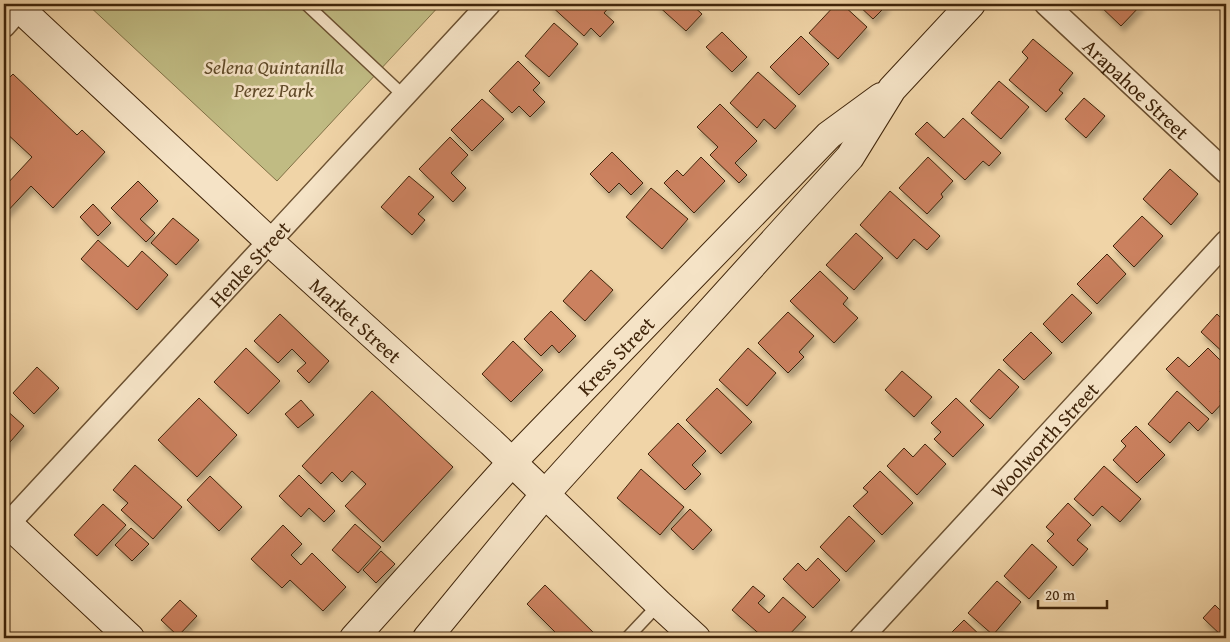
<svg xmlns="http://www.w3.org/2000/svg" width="1230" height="642" font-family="'Gentium Book Plus',serif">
<defs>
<filter id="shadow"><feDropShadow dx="3" dy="5.5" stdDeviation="2.5" flood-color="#0004"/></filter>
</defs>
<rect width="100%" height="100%" fill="#f0d4a7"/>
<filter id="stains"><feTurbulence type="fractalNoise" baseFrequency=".004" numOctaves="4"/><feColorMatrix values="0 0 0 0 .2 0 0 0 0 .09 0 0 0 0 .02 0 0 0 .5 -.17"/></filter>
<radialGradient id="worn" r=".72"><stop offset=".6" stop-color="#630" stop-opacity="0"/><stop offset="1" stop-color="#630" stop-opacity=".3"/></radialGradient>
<polygon fill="#c0bb83" stroke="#807046" points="87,4 441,4 277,181"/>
<g fill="#cb815f" stroke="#40250a" filter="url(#shadow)">
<polygon points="549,4 612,4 604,13 614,22 600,37 591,28 584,36"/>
<polygon points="656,4 691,4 702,14 686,31"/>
<polygon points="836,4 842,4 867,27 838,59 809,33"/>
<polygon points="857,4 888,4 873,19"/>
<polygon points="1098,4 1142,4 1121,26"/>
<polygon points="554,23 578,44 549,77 525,56"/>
<polygon points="722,32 747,57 732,72 706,47"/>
<polygon points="801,36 829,64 799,95 770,67"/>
<polygon points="1033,39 1073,73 1059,90 1063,93 1046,112 1009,80 1028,58 1022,52"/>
<polygon points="518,61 540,83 533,90 545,102 530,117 519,106 512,113 489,91"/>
<polygon points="758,72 796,106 775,129 764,119 757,128 730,103"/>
<polygon points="13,74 77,135 82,130 105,152 53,208 31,186 4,215 4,183 6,185 32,157 4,131 4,83"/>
<polygon points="999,81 1029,107 1001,139 971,113"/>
<polygon points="1084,98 1105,116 1086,138 1065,119"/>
<polygon points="482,99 504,119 472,151 451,130"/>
<polygon points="720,104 757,141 735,163 747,175 739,183 710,155 718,147 697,127"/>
<polygon points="963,118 1001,153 989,166 983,161 965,180 915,134 927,122 944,138"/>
<polygon points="450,137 468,155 451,173 466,188 453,202 419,169"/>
<polygon points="612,152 643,183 631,195 619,183 609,193 590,174"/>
<polygon points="701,157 725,181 694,213 664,183 677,170 683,176"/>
<polygon points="928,157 953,181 941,194 943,197 927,214 899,188"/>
<polygon points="1170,169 1198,194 1171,225 1143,199"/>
<polygon points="409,176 434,197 418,214 425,220 412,235 381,207"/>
<polygon points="138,181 158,201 140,219 155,233 146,242 111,208"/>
<polygon points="651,188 688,219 662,249 626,217"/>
<polygon points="890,191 940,236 927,250 914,239 897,259 860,225"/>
<polygon points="93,204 111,223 98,236 80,217"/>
<polygon points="1142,216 1163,236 1134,267 1113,246"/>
<polygon points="173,218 199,240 176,265 151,243"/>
<polygon points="856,233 883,258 854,290 826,265"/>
<polygon points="98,240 128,267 142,251 168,275 137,310 81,259"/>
<polygon points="1107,254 1126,274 1097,304 1077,284"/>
<polygon points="591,270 613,290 585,321 563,301"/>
<polygon points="820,271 848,298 843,304 858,318 834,343 790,301"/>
<polygon points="1072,294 1092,313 1062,343 1043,324"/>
<polygon points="551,311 576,336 559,353 552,345 541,356 524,339"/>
<polygon points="788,312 814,336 799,352 804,357 788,373 758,343"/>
<polygon points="280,314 329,361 309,383 297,371 306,363 292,349 278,363 254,341"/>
<polygon points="1217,314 1226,323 1226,355 1201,332"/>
<polygon points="1031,332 1052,353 1024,380 1003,360"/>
<polygon points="513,341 543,370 511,402 482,374"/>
<polygon points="246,348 280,381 248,414 214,382"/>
<polygon points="748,348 776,373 747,406 719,380"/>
<polygon points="1208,348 1226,366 1226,385 1220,391 1226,399 1212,414 1166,369 1178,357 1189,367"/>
<polygon points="37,367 59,388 34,414 13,393"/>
<polygon points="999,369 1019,387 990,419 970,401"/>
<polygon points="902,371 932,397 914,417 885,390"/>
<polygon points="717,388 752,422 721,454 686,420"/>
<polygon points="372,391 453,467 383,542 345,506 366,484 352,471 342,482 332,472 321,484 302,466"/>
<polygon points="1177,391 1209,419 1198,431 1189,422 1170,443 1148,424"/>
<polygon points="199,398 237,435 197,477 158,440"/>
<polygon points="956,398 984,425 953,457 934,439 941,432 931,423"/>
<polygon points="301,400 314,415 298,428 285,414"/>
<polygon points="4,408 24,426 4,449"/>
<polygon points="678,423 706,451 692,465 701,474 685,490 648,454"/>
<polygon points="1136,426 1165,455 1137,483 1113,460 1126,446 1121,441"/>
<polygon points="925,444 946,464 917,495 887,466 904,448 913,457"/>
<polygon points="135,465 182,507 153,539 121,510 128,503 113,490"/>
<polygon points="1104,466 1141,499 1120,522 1102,506 1093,516 1074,499"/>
<polygon points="641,469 684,507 660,535 617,498"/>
<polygon points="880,471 913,503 882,535 853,506 868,492 863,488"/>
<polygon points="299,475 335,511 324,522 309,508 301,517 279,496"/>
<polygon points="210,476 242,507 219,531 187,500"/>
<polygon points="1068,503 1091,525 1077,540 1088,549 1073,566 1047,541 1054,534 1046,527"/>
<polygon points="103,504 126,525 97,556 74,535"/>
<polygon points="690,509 712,530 693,550 671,529"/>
<polygon points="849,516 875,541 846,572 820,547"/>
<polygon points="355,524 381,547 358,573 332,550"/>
<polygon points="283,525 302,544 291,555 301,565 312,553 346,587 323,611 290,580 282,588 251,559"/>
<polygon points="131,528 149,544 132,561 115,545"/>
<polygon points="1032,544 1057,567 1029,599 1004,576"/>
<polygon points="381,551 395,564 376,583 363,570"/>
<polygon points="818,558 840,580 813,608 783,579 798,563 806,571"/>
<polygon points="997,581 1021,602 993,635 968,613"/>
<polygon points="545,585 599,638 561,638 527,604"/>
<polygon points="753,586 765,596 758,603 769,613 783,597 806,617 786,638 764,638 732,610"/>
<polygon points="180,600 197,616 178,636 161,620"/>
<polygon points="1215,605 1226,616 1226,638 1224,638 1203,618"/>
<polygon points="964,620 983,638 946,638"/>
</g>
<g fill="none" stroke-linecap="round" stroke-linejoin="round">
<g stroke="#6c5131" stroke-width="14">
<g id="lane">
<polyline points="306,4 404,96"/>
<polyline points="627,638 659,604"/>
</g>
</g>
<g stroke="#6c5131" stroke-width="25">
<g id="street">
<path id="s1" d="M1046,4l180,168"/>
<polyline points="4,26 20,8"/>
<path id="s2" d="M8,524l481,-520"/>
<path id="s3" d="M861,638l365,-396"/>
</g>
</g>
<g stroke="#40250a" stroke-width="30">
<g id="secondary">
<path id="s4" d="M15,4l254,237 222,201 168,162 37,34"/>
<polyline points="4,520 130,638"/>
<path id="s5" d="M354,638l158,-176 317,-327 52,-38"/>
<polyline points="427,638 545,494 850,157 892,89 971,4"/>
</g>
</g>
<use href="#lane" stroke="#f5e3c6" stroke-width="11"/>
<use href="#street" stroke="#f5e3c6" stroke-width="22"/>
<use href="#secondary" stroke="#f5e3c6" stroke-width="28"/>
</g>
<g text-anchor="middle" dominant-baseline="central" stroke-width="5" stroke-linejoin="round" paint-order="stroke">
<g font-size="20" font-style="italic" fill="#604a28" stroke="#f5e3c6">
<text x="274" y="66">Selena Quintanilla<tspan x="274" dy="23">Perez Park</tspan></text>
</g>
<g font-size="20" fill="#40250a" stroke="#f5e3c6">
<text stroke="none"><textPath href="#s1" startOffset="124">Arapahoe Street</textPath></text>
<text stroke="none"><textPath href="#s2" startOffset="355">Henke Street</textPath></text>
<text stroke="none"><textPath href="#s4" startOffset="465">Market Street</textPath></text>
<text stroke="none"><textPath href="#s5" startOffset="385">Kress Street</textPath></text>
<text stroke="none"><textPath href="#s3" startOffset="270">Woolworth Street</textPath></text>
</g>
</g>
<rect width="1230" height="642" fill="none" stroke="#f0d4a7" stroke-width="20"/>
<rect x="5" y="5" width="1220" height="632" fill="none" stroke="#40250a" stroke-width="2.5"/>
<rect x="10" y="10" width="1210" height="622" fill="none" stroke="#40250a"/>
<path d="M1038 600v8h69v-8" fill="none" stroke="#40250a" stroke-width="2.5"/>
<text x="1045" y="600" font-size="15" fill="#40250a" stroke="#f5e3c6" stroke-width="4" paint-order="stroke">20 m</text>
<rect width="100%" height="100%" filter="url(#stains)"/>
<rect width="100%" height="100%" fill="url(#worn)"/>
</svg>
